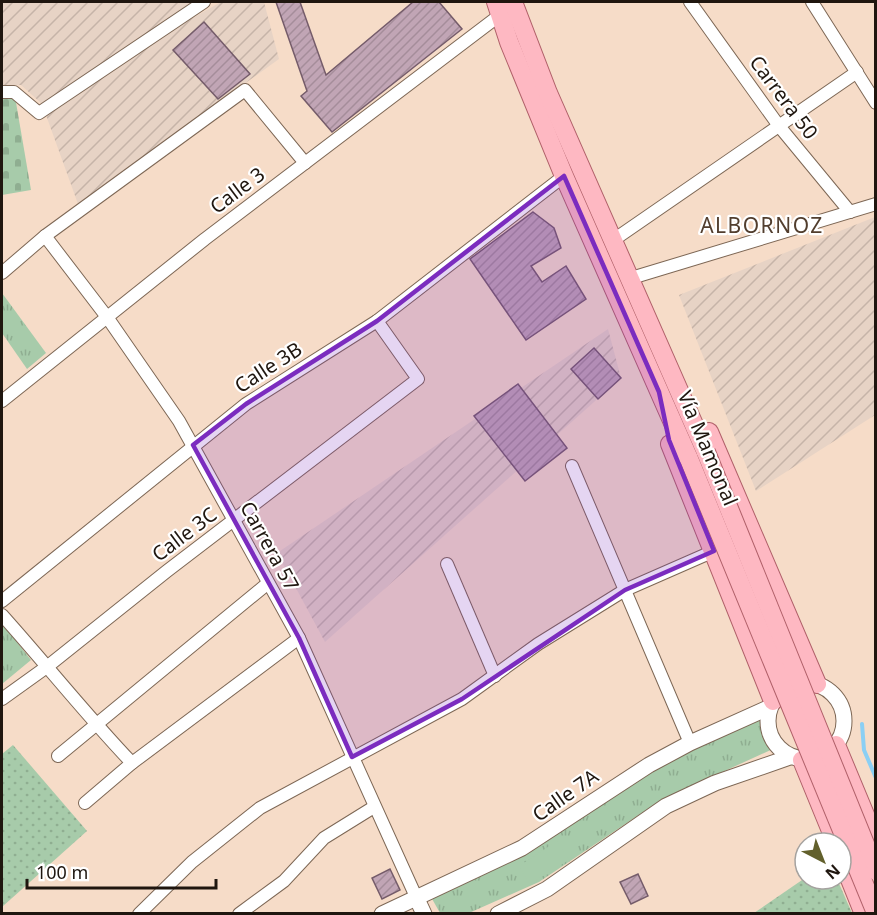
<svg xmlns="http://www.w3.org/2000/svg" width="877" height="915" font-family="'Noto Sans',sans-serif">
<defs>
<pattern id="industrial-furrows" width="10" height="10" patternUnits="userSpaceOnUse" patternTransform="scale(1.5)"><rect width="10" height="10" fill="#e7d3c5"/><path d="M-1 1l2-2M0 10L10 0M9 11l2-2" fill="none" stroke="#c6b4a8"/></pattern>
<pattern id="grass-dots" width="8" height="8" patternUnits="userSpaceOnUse" patternTransform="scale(1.5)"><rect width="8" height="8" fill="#a7cbaa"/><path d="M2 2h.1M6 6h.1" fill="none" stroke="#8fae91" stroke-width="1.8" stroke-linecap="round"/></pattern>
<pattern id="cemetery-stones" width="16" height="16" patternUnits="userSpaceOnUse" patternTransform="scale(1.5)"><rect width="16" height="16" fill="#a7cbaa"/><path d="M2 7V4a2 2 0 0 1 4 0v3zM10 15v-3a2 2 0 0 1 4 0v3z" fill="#8fae91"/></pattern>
<pattern id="park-tufts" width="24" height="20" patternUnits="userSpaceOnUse" patternTransform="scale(1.5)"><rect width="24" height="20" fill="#a7cbaa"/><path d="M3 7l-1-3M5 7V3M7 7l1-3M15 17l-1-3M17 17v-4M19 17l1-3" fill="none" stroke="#8fae91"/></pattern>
<pattern id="building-hatch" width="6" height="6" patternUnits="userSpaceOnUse" patternTransform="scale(1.5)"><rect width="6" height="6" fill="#c1a5b5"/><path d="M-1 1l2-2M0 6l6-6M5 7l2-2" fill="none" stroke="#a58d9a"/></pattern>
</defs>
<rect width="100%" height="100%" fill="#f6dcc8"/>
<g fill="url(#industrial-furrows)">
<polygon points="2,2 213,2 180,25 221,2 264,2 279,59 78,204 42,104 21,85 2,86"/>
<polygon points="875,217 875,415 756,491 679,295"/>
<polygon points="608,329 621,378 325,642 277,553"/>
</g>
<g fill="url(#grass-dots)">
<polygon points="13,745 87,831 2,907 2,754"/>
<polygon points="805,878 837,879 852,913 754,913"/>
</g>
<polygon fill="url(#cemetery-stones)" points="13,85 31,190 2,195 2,86"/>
<g fill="url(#park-tufts)">
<polygon points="2,293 46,353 27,369 2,333"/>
<polygon points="2,623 31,660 2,684"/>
<polygon points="763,714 763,731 775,748 661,800 539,882 469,913 440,913 431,897 692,747"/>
</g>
<polygon fill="#a7cbaa" points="557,841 569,860 530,884 519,866"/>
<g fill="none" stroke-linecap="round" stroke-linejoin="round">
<polyline stroke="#8bcff4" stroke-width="4" points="862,724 864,750 876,778"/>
</g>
<g fill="url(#building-hatch)" stroke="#755c6a" stroke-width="1.5">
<polygon points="276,2 300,2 326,75 413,2 439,2 462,29 332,132 301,96 307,91"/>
<polygon points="204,22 250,74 218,99 173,50"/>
<polygon points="533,212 554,228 561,248 531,266 542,282 566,266 586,299 526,340 470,259"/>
<polygon points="594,348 621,378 598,399 571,369"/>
<polygon points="518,384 567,448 525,481 474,416"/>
<polygon points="390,869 400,890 382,899 372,878"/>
<polygon points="638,874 648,896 631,904 620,882"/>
</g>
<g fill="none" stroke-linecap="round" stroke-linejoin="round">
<g stroke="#7d6755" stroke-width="14">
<g id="minor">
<polyline points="690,2 779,126 850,212"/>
<polyline points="812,2 876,103"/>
<polyline points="2,92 14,92 39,113 204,2"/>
<polyline points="45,236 107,317 179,421 299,638 417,899"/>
<polyline points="612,241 857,72"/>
<polyline points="2,273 45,236 245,90 305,163"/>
<polyline points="628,279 876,204"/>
<polyline points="2,401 205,239 500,15"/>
<polyline points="572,466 690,743"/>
<polyline points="447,564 495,676"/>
<polyline points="2,601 246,404 377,321 564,176"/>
<path d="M2,615c44,49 85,101 130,148"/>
<polyline points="2,699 48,666 167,571 418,379 377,321"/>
<polyline points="58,756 267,584"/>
<polyline points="85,803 132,763 299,638"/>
<polyline points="139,914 192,862 260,808 462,699 538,644 625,590 714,551"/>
<polyline points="239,914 284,881 324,838 374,807"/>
</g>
</g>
<g stroke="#7d6755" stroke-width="17">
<g id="tertiary">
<circle cx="806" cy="721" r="38"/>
<polyline points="417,899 424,914"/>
<polyline points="382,914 522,848 649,765 690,743 770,707"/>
<polyline points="498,914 547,889 666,806 715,783 790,757"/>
</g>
</g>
<g stroke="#b06069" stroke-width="20">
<g id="primary">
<polyline points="496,2 509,42 564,176 689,459"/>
<polyline points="513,2 548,93 706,452"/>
<polyline points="709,432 817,684"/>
<polyline points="670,444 773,701"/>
<polyline points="836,745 876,841"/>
<polyline points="802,760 836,843"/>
<polyline points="841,857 864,914"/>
</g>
</g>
<use href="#minor" stroke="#fff" stroke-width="12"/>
<use href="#tertiary" stroke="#fff" stroke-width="15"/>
<use href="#primary" stroke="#feb8c2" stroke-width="18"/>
<g stroke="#b06069" stroke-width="20" stroke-linecap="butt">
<g id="primary-bridge">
<polyline points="706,452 876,871"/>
<polyline points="689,459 876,913"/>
</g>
</g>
<use href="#primary-bridge" stroke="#feb8c2" stroke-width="18"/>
</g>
<path fill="#7b2cbf" fill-opacity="0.2" stroke="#7b2cbf" stroke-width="4.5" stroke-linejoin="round" d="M564,176l95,216 10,48 45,111 -89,39 -163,109 -110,58 -53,-119 -106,-193 53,-41 131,-83z"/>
<g text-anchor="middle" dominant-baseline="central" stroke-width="4.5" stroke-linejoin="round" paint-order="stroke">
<g font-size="20" fill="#1f160f" stroke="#fff">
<text transform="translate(784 97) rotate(53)">Carrera 50</text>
<text transform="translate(237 190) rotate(-37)">Calle 3</text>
<text transform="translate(268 367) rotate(-33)">Calle 3B</text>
<text transform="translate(708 448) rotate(67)">Vía Mamonal</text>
<text transform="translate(184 534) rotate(-37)">Calle 3C</text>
<text transform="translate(270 546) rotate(61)">Carrera 57</text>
<text transform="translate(565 795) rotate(-35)">Calle 7A</text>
</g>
<g font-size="21" letter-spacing="1.5" fill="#523e2e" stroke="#fff">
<text x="762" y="225">ALBORNOZ</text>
</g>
</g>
<rect width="877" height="915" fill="none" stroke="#1f160f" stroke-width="6"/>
<g transform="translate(823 861) rotate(138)"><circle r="28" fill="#ffffff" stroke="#a5a29f" stroke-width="1.5"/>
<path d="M0-4.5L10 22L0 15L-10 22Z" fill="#62602c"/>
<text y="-9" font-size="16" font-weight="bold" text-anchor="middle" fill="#1f160f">N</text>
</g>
<path d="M27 879v9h189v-9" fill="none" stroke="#1f160f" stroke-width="3"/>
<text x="36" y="879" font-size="18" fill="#1f160f" stroke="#ffffff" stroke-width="4.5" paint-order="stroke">100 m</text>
</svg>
